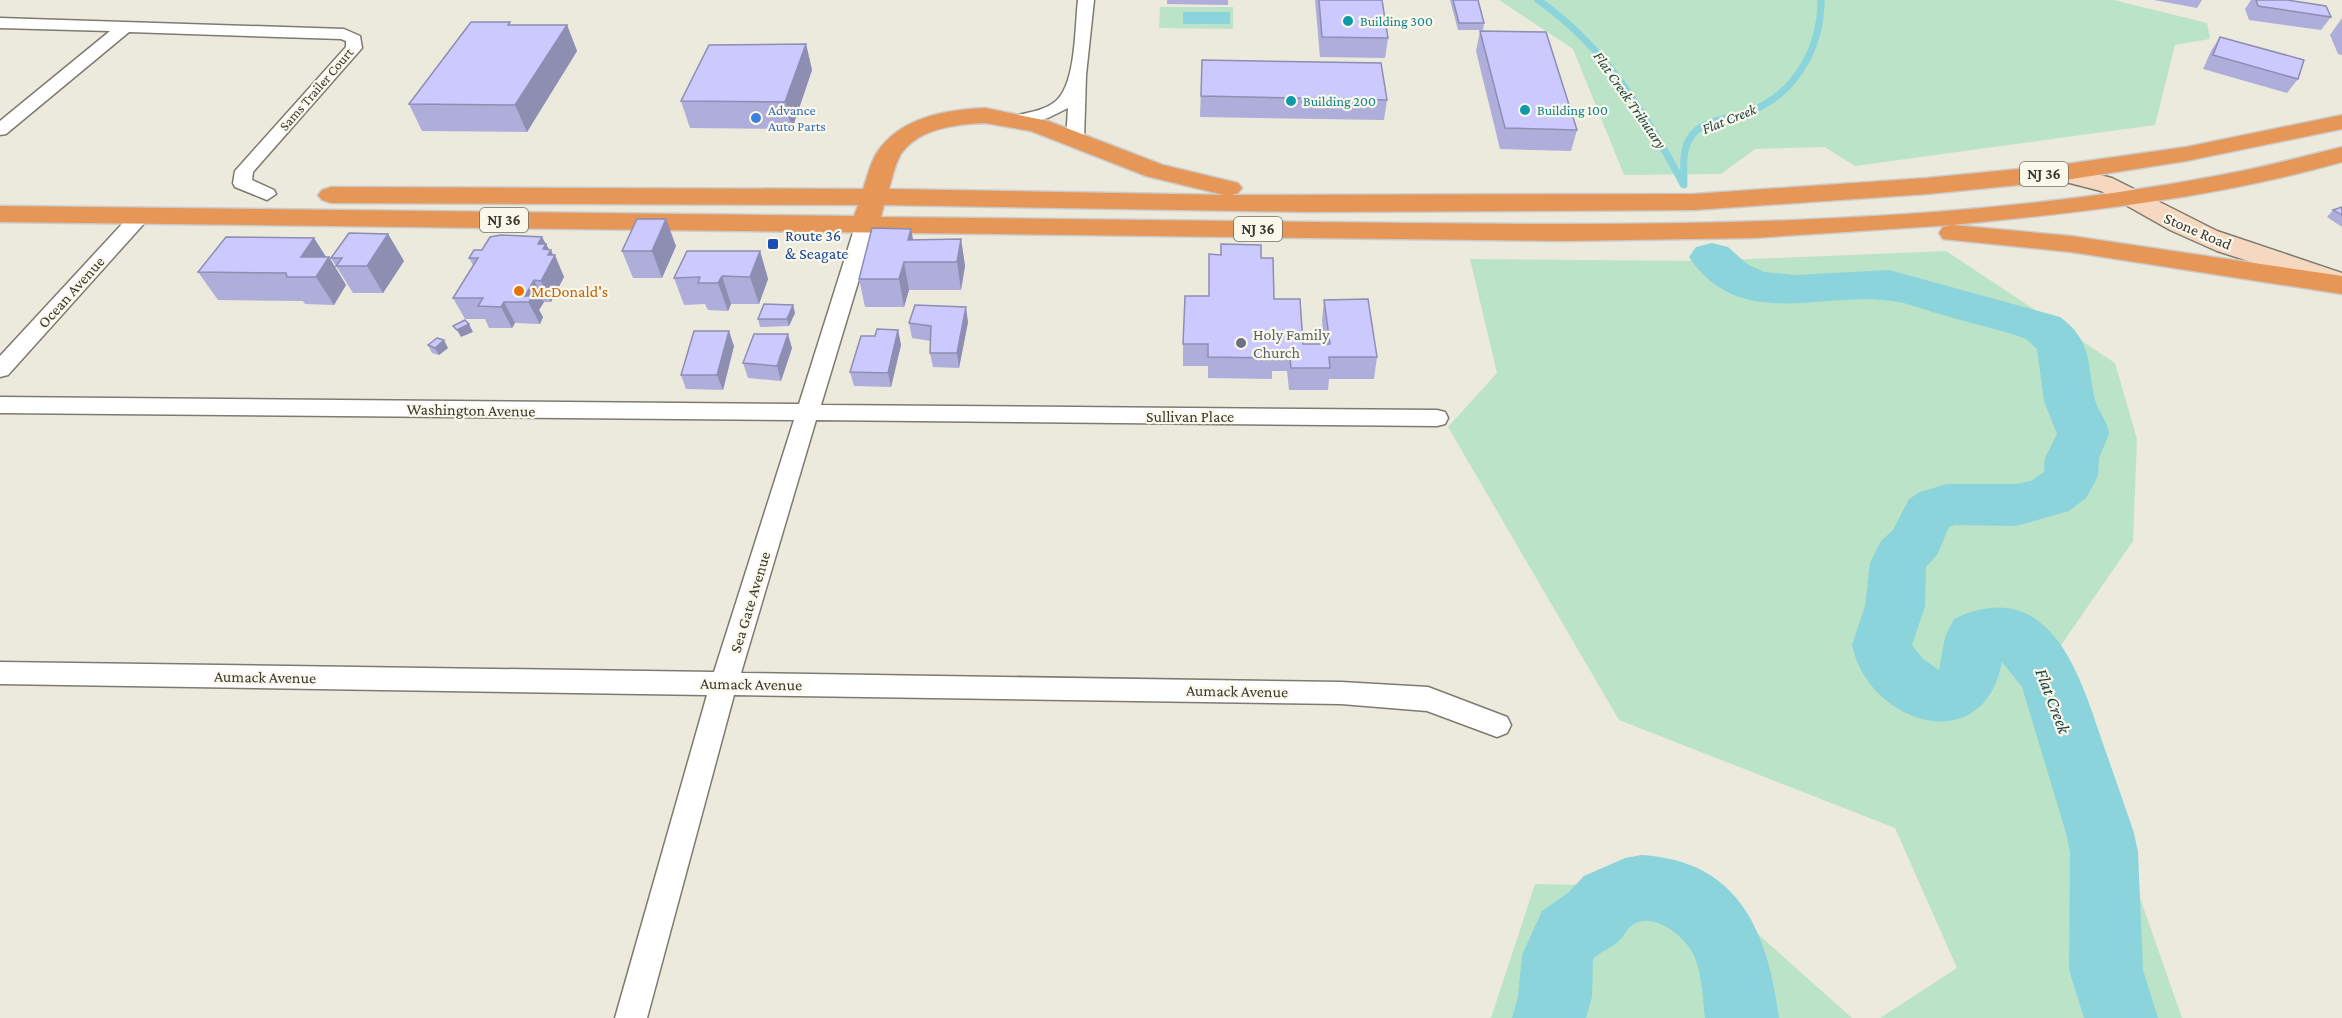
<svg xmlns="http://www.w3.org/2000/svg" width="2342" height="1018" font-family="'Crimson Pro',serif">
<rect width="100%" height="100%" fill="#eceadd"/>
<g fill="#bbe3c7">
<polygon points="1499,0 2114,0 2207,23 2210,39 2175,45 2155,125 1855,166 1825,147 1755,149 1721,174 1624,175 1573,49"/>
<polygon points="1160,7 1233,7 1233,29 1159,28"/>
<polygon points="1946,251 2115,363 2137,439 2133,541 2055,654 2182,1018 1880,1018 1957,968 1895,828 1619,720 1448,427 1497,373 1470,259 1704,261"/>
<polygon points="1535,884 1705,887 1852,1018 1491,1018"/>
</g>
<rect fill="#8bd4db" x="1183" y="12" width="47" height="12"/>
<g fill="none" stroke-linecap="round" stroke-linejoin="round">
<g stroke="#8bd4db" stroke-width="7">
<path d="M1538,0c67,47 107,112 145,184"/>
<path d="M1684,185c0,-16 -3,-36 8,-50 12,-15 33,-15 50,-21 51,-15 79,-64 79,-114"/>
</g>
<g fill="#8bd4db" fill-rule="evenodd">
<path d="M1712,243l16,4 19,17 17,8 31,3 94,-5 171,47c33,24 27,48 35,83 3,12 13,21 14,34l-10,24 -1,17 -4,9 -8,14 -17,13 -53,15 -61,-1 -6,2 -12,28 -11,12 -1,39 -13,39 11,14 16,11 6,-33 9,-18c93,-44 124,49 147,119 11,31 22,63 33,95l4,19 5,118 15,48h-74l-15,-48 1,-118 -4,-19 -44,-146 -20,-25c-19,99 -134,61 -150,-17l13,-39 5,-43 11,-22 12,-11 16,-31 11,-7 27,-8h69l15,-3 13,-9 1,-14 12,-24 -13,-33 -7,-52 -11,-10 -11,-4c-25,-8 -50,-13 -75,-21 -16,-4 -31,-11 -48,-13 -71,-10 -153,31 -203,-44l7,-10z"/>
<path d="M1642,855c98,6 126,78 137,163h-74c-2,-19 -3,-42 -10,-60 -7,-19 -38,-45 -59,-35 -7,3 -11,11 -16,17 -8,8 -19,11 -27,19l-1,38 -6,21h-74l6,-21 4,-42 20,-44 26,-18 16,-17 41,-18z"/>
</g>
<g stroke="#7d7b6f" stroke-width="3">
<g id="minor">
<path d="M1078,0h16l-8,75 -2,65 -9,5 -9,-5 2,-32 -20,10 -24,6 -9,-5 3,-4c13,-3 28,-5 39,-15 19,-18 18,-74 21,-100z"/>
<polygon points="0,18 344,29 360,36 362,48 253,172 252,180 274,190 276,194 267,200 235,187 233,183 235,171 346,47 346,41 341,39 129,32 6,134 0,135 0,121 110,31 0,28"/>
<polygon points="142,208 149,210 152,214 149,218 8,375 0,377 0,356 135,210"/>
<polygon points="866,217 876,223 821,405 1437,410 1445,412 1448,418 1445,424 1437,426 816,420 741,673 1341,682 1428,687 1507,717 1511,725 1507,733 1497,737 1427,711 1341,704 734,695 647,1018 615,1018 707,695 0,684 0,662 714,672 794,420 0,413 0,397 799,404 856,223"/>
</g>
</g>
<g stroke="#7d7b6f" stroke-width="3">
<polygon id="secondary" points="2059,165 2112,178 2217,231 2342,273 2342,291 2217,251 2170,230 2101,191 2050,178 2046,173 2050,168"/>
</g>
<g stroke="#cbcbca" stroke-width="3">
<path id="trunk" d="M985,108l63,13 115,44 75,18 4,5 -4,5 -6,2 462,-1 233,-16 132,-13 127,-18 156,-32v14l-156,32 -127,20 -132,13 -233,16 -384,2 -426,-7 -3,12c174,2 349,4 523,6 278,3 564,3 838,-52 34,-7 67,-16 100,-24v15c-127,36 -259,50 -390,63l119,11 271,40v18l-271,-42 -128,-13 -4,-6 4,-6 9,-2 -199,13 -189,3 -1564,-19v-16l854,10 4,-11 -527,-2 -9,-3 -4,-5 4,-5 9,-3 532,2c4,-11 7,-25 13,-35 23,-37 70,-44 109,-46zM985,123l46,8 115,45 78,19 -335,-6c3,-10 6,-25 12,-35 18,-26 56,-30 84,-31z"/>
</g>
<use href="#minor" fill="#fff" fill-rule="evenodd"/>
<use href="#secondary" fill="#f6d7c0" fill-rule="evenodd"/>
<use href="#trunk" fill="#e69656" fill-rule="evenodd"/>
</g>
<g fill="#afadda">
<polygon points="1167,0 1228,0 1228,5 1167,4"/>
<polygon points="1315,0 1382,0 1388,38 1385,58 1320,57"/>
<polygon points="1450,0 1478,0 1484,23 1483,30 1458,30"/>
<polygon points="2154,0 2202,0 2197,8"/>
<polygon points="2251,0 2287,0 2331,17 2321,30 2249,20 2245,9"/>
<polygon points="2342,18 2342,55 2338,54 2330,35"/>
<polygon points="512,25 567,25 577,51 527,132 422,131 409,104"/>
<polygon points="1480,31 1577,130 1571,151 1500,149 1476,51"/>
<polygon points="2220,37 2298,79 2287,93 2203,69 2211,51"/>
<polygon points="806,44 812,70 792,129 690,128 681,101"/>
<polygon points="1202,60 1387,100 1384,120 1200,117"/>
<polygon points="2342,207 2342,227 2327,217 2333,210"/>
<polygon points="911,229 913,240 961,239 965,266 961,290 909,290 904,307 865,307 859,279"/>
<polygon points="388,234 404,261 383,293 353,293 331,258"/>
<polygon points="314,238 326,257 329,257 346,285 334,305 305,304 303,301 218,300 198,272"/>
<polygon points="545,244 553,255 564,277 551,302 544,302 539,310 543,317 540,324 515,323 512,328 489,328 485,319 465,319 453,298 473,265 469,258 482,250"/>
<polygon points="676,246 662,278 633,278 622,251"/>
<polygon points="760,251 768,279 759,304 731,304 728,311 708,310 705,304 684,305 674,278"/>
<polygon points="1261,258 1274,299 1303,344 1324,344 1322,321 1324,300 1377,357 1374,379 1329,379 1328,390 1289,390 1287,371 1272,371 1272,379 1208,378 1208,366 1183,366 1183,344 1209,296"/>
<polygon points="793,305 795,313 789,326 760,327 758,319"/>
<polygon points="968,322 959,368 933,367 930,353 931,341 912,338 909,323"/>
<polygon points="898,330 901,345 891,387 854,386 850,372 875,336"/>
<polygon points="428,345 448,348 439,355 432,353"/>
<polygon points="734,346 723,390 686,389 681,375"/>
<polygon points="792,348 781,381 748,378 743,363"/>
</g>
<g fill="#8e8db2">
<polygon points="567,25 577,51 527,132 515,105"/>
<polygon points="806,44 812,70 792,129 785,102"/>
<polygon points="666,219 676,246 662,278 652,251"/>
<polygon points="911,229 916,256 908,240"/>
<polygon points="388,234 404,261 383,293 367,266"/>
<polygon points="542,237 550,251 551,250 554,257 555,255 564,277 551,302 541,281 538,244"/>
<polygon points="314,238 328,260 329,257 346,285 334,305 316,277 301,257"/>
<polygon points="961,239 965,266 961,290 957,262"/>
<polygon points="760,251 768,279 759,304 750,277"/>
<polygon points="904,262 909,290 904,307 899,279"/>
<polygon points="722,276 731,304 728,311 718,283"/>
<polygon points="534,280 544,302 539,310 543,317 540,324 525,296"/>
<polygon points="504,302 515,323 512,328 501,307"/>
<polygon points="793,305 795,313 789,326 787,319"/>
<polygon points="966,307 968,322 959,368 957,353"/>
<polygon points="469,324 473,332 461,337 457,330"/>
<polygon points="898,330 901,345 891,387 888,373"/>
<polygon points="729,331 734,346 723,390 717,375"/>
<polygon points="788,334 792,348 781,381 777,366"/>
<polygon points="444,340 448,348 439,355 435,348"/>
</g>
<g fill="#cbc9fe" stroke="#8e8db2" stroke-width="1.5">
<polygon points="1319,0 1382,0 1388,38 1322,37"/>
<polygon points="1453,0 1478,0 1484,23 1459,23"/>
<polygon points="2256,0 2287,0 2326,6 2331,17 2258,6"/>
<polygon points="471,22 510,22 508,25 567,25 515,105 409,104"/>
<polygon points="1480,31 1546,32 1577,130 1505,128"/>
<polygon points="2220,37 2304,60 2298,79 2213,55"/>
<polygon points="806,44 785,102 681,101 709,45"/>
<polygon points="1202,60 1381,63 1387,100 1201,96"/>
<polygon points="2342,207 2342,215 2333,210"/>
<polygon points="637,219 666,219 652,251 622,251"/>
<polygon points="872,228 911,229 908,240 961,239 957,262 904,262 899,279 859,279"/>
<polygon points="349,233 388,234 367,266 336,266 342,258 331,258"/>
<polygon points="501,235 542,237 538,244 546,244 543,249 551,250 548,255 555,255 541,281 534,280 525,296 532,296 529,302 504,302 501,307 478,306 483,298 453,298 478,258 469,258 474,250 482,250 490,237"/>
<polygon points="226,237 314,238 301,257 329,257 316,277 287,277 286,273 198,272"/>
<polygon points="1221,244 1261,245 1261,258 1273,258 1274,299 1300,299 1303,344 1330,344 1324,300 1368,299 1377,357 1329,357 1330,368 1291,368 1289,350 1274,350 1273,358 1208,357 1208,344 1183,344 1185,296 1209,296 1209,254 1221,255"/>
<polygon points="687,251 760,251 750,277 722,276 718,283 698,283 700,277 674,278"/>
<polygon points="764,304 793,305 787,319 758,319"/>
<polygon points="915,305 966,307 957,353 930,353 931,326 909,323"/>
<polygon points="465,320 469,324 457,330 453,326"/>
<polygon points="877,329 898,330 888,373 850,372 861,336 875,336"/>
<polygon points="694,331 729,331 717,375 681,375"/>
<polygon points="754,334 788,334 777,366 743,363"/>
<polygon points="437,338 444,340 435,348 428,345"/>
</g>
<g fill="#0f9aa8" stroke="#faf8ea" stroke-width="2">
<circle cx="1348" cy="21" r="6"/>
<circle cx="1291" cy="101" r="6"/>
<circle cx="1525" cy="110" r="6"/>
</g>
<circle fill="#3f7fe0" stroke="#faf8ea" stroke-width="2" cx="756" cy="118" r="6"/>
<rect fill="#1a4fb4" stroke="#faf8ea" stroke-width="2" x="767" y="238" width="12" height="12" rx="3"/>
<circle fill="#e8710a" stroke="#faf8ea" stroke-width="2" cx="519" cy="291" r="6"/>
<circle fill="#6b7280" stroke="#faf8ea" stroke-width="2" cx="1241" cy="343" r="6"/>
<g text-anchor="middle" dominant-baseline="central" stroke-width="4.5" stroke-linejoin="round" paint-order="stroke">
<g font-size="14" fill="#0d838f" stroke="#faf8ea" text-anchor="start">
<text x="1360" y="21">Building 300</text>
<text x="1303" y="101">Building 200</text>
<text x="1537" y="110">Building 100</text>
</g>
<g font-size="14" fill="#383833" stroke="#faf8ea">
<text transform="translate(316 89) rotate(-49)">Sams Trailer Court</text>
</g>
<g font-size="14" fill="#366cbe" stroke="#faf8ea" text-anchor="start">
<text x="768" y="110">Advance<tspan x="768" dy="16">Auto Parts</tspan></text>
</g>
<g font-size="15" font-style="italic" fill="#1c4043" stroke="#faf8ea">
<text transform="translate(1630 100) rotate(55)">Flat Creek Tributary</text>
<text transform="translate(1729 119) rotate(-22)">Flat Creek</text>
</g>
<g fill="#faf8ea" stroke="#72726a" stroke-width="1.5">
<rect x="2020" y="162" width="48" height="24" rx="4.5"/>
<rect x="480" y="208" width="48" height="24" rx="4.5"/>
<rect x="1234" y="217" width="48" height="24" rx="4.5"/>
</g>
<g font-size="15" font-weight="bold" fill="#383833">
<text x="2044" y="174">NJ 36</text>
<text x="504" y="220">NJ 36</text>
<text x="1258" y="229">NJ 36</text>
</g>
<g font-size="16" fill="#383833" stroke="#faf8ea">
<text transform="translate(2198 231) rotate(23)">Stone Road</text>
<text transform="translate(71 292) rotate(-48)">Ocean Avenue</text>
<text transform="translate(471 410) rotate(1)">Washington Avenue</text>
<text x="1190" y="416">Sullivan Place</text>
<text transform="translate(750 602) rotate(-73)">Sea Gate Avenue</text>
<text transform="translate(265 677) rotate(1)">Aumack Avenue</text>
<text transform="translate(751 684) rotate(1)">Aumack Avenue</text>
<text transform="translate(1237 691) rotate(1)">Aumack Avenue</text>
</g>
<g font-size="16" fill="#164399" stroke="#faf8ea" text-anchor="start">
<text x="785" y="235">Route 36<tspan x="785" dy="18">&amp; Seagate</tspan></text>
</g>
<g font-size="16" fill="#c56008" stroke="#faf8ea" text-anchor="start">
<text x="531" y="291">McDonald's</text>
</g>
<g font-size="16" fill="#5b616d" stroke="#faf8ea" text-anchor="start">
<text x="1253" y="334">Holy Family<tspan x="1253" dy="18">Church</tspan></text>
</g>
<g font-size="18" font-style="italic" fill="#1c4043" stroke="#faf8ea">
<text transform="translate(2053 701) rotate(69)">Flat Creek</text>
</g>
</g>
</svg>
